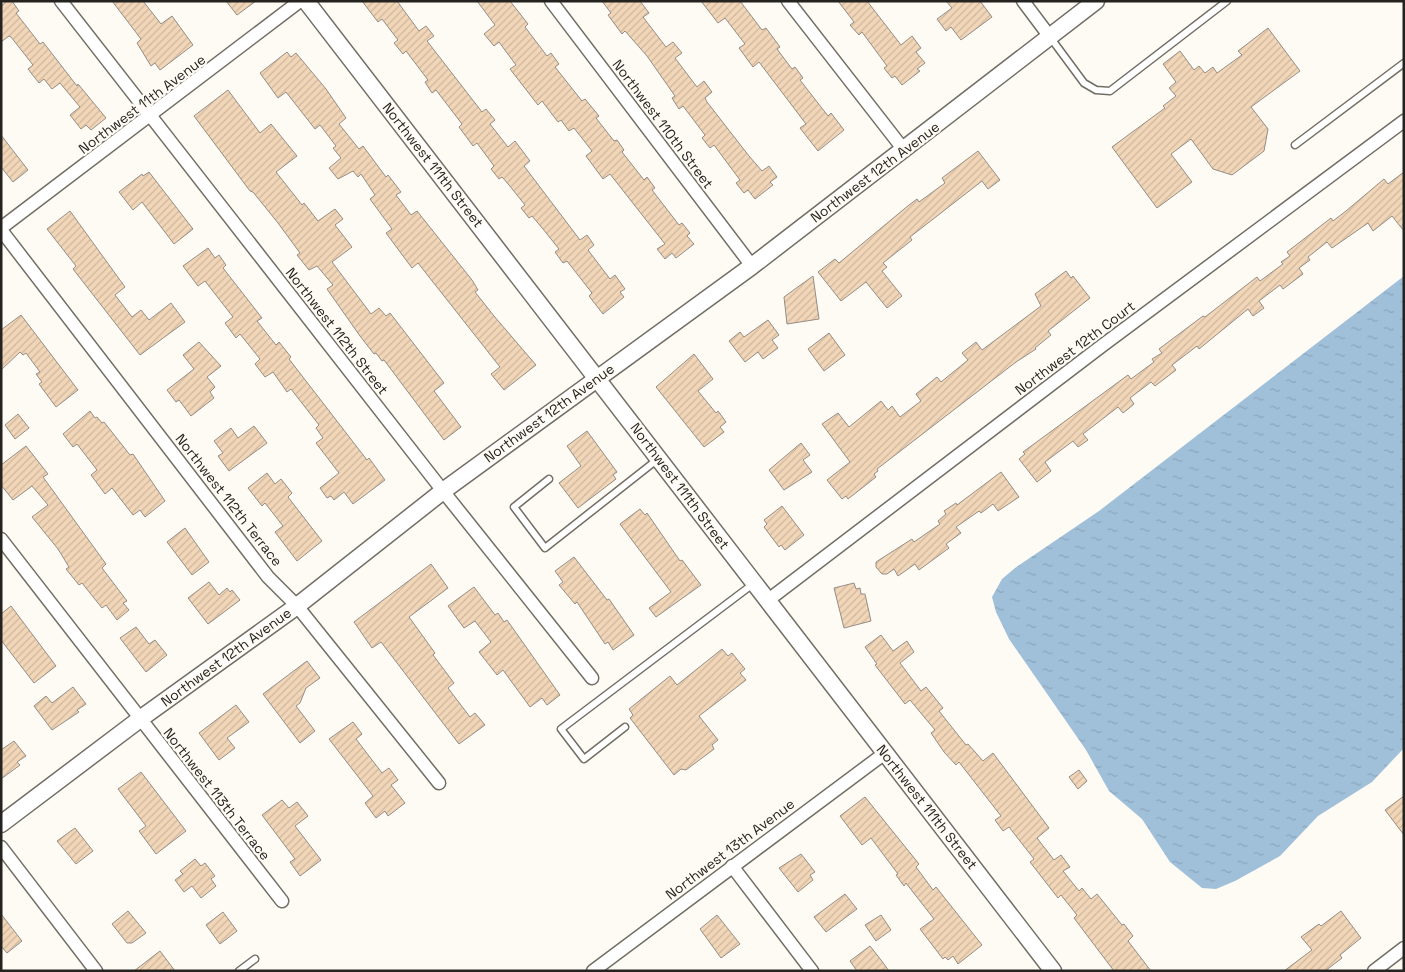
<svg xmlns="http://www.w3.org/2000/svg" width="1405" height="972" font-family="'Space Grotesk',sans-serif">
<defs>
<pattern id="water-ripples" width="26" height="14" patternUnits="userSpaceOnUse" patternTransform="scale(1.25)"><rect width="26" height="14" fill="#a0c0da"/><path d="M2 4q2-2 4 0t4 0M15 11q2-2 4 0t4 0" fill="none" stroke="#8aa5bb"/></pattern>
<pattern id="building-hatch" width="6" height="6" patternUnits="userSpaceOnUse" patternTransform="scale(1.25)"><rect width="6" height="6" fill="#f2d6b8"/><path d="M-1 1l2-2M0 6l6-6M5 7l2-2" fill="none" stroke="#cfb79e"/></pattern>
</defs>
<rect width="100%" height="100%" fill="#fefbf5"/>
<polygon fill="url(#water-ripples)" points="1404,276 1404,748 1372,782 1318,816 1280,856 1235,881 1216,889 1202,888 1170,862 1142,819 1109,791 1086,750 1009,639 996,612 992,597 1002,579 1015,568 1099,511"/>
<g fill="url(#building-hatch)" stroke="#958d85">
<polygon points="7,1 12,1 19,11 16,13 40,44 43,42 77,86 78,84 106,118 91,130 86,125 81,129 70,115 80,107 60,83 52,89 44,79 39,83 28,69 33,65 11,37 9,36 1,42 1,6"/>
<polygon points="112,1 143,1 161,24 172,16 193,45 160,70 155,63 151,66 137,43 141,39"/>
<polygon points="226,1 256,1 237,15"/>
<polygon points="362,1 397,1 419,31 426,26 434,36 427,41 482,112 486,109 495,120 490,124 504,142 508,147 515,141 530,161 524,166 580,240 587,235 594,245 588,250 610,279 615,275 625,289 620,292 624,297 603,314 589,296 592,293 567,261 563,263 555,252 559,249 543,229 532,216 529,218 521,208 525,205 509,185 502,177 499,179 491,169 494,166 477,143 473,146 459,127 462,124 436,90 432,93 425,82 428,80 406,51 403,54 394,43 398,40 382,19 378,22"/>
<polygon points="477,1 510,1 528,24 525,27 547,56 551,53 559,64 555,67 582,101 585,99 599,116 596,118 614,141 617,140 624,150 622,152 644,180 647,177 655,188 652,190 679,225 682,223 690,233 687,236 694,244 676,258 672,253 665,259 657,249 665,244 610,174 603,179 586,156 592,151 574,128 569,131 561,120 558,122 542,101 538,105 510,69 516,65 499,42 494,46 484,34 495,25"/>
<polygon points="602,1 640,1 649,13 643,17 666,47 673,42 682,53 675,58 697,87 704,81 712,92 705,98 707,102 749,156 762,171 769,166 777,177 770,182 773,185 755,199 748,190 744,193 736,183 740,180 714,145 710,148 702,138 705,135 683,106 679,109 672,98 675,96 647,56 625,31 622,34 608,15 611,13"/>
<polygon points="701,1 740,1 762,30 766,28 780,47 777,49 792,69 795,67 803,78 800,80 828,116 831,113 844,130 818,151 800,128 806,124 759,62 753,67 739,48 745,44 725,18 718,23"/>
<polygon points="838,1 867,1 901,45 912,36 921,48 916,52 925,63 917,69 920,71 902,85 895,76 892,78 884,68 887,66 862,32 859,35 850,25 854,22"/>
<polygon points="946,1 980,1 992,17 961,40 951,27 946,31 937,19 952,8"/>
<polygon points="1268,28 1300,71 1251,107 1268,129 1264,151 1232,175 1213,169 1191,139 1171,154 1192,182 1157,208 1112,147 1165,108 1163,106 1176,96 1169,88 1176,82 1163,64 1180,51 1194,70 1199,66 1205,73 1213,67 1217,73 1242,55 1238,51"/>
<polygon points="287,52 291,57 296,53 326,89 346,118 339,124 359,149 363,146 386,177 388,175 401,192 396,195 411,215 417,211 472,280 478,290 475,292 494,316 536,365 504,390 491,374 500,367 418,263 412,268 386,233 392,229 370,199 375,195 361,174 358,177 353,171 338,179 329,168 341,158 333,148 336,146 320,125 315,129 286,92 278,98 260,73"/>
<polygon points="228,90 260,133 271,124 297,156 276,172 302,205 304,203 318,221 335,209 343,219 335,225 352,247 332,262 371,314 379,308 386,316 390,313 444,383 434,391 461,427 444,440 384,360 382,361 376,353 374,354 360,336 327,289 333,285 317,266 309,270 297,255 300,253 278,223 253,192 250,191 194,116"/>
<polygon points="1,135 28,170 13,182 1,167"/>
<polygon points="978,151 1000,180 988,189 982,181 910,237 912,240 883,263 887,267 882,271 902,296 887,308 866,282 841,301 818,272 835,259 839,263 909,205 917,199 919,202 945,183 942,178"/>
<polygon points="149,172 193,229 174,244 142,202 133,210 119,192 142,174 143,176"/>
<polygon points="1404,172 1404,231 1392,216 1373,231 1368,223 1332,248 1327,242 1308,257 1310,260 1299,268 1303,274 1283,289 1280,285 1259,301 1264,308 1253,316 1248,309 1199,349 1197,346 1172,365 1176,370 1155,386 1151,382 1130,398 1134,404 1128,409 1123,413 1118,407 1083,434 1088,440 1078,447 1073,441 1045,462 1051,471 1037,482 1019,459 1025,454 1023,452 1128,375 1131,379 1154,362 1152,359 1162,353 1159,349 1203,316 1205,317 1257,277 1260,281 1283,264 1281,262 1290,256 1287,252 1331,218 1333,221 1346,211 1384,179 1388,184"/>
<polygon points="70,211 125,287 115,295 132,317 141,310 149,320 171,303 185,322 140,355 73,269 76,266 47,229"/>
<polygon points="208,248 215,258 219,255 226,265 223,268 262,318 257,321 276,345 279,342 291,357 289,359 367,460 369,458 385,480 353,504 344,492 334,500 331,496 327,498 320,488 339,473 316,443 323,438 316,428 319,425 291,389 287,392 273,372 265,377 255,364 260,359 240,334 236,338 225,323 233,317 205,281 198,286 183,266"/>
<polygon points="1066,271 1071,278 1073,276 1090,298 1048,331 1051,335 1035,348 1036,349 1016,362 877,469 878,471 874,474 876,477 848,499 846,496 842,499 827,480 850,462 822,424 838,413 849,427 881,401 888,410 892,406 900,417 921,401 916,394 937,377 941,382 968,360 962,353 976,342 982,350 1041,306 1035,294"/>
<polygon points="813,276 819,319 787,324 784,297"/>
<polygon points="21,315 78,390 56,407 39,384 42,382 36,374 40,372 26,353 23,355 20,352 1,370 1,330"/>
<polygon points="768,320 779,335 772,340 778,348 763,359 758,352 745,362 729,341 740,332 744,337"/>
<polygon points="829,333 845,355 824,371 808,349"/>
<polygon points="199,342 221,366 207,377 215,387 210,392 214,398 191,416 179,400 176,402 167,390 194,369 183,355"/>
<polygon points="694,354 713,379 698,391 716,413 718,411 726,422 720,427 724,432 704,447 656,387"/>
<polygon points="90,411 95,418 97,417 102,423 104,422 130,455 133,454 165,501 145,517 140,510 133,515 112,488 105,494 91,475 97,470 77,444 73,447 63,434"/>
<polygon points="18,414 29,428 15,439 5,425"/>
<polygon points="254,426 267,443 229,471 218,456 223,453 214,441 231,428 238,438"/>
<polygon points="587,431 617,472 613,475 616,479 578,508 559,483 581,466 567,446"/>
<polygon points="801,443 810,455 803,460 812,472 784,490 769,470"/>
<polygon points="26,446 48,474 43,477 106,564 102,568 127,601 123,603 129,610 117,620 106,605 102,608 82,583 79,585 66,569 69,567 58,549 32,517 48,505 32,486 13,500 1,485 1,465"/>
<polygon points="1001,472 1019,497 998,511 993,504 981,513 979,511 956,527 961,533 946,544 949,548 919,570 915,564 898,576 894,569 887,574 882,574 876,567 876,562 912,539 914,542 940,524 938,521 946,514 944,511 956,503 957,505"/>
<polygon points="267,473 275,484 281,479 292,493 288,497 322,541 297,561 275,532 283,526 265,503 262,506 248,488"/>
<polygon points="782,506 804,535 785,550 781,545 779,547 764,527 767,524 764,520"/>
<polygon points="640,509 645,515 647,513 680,561 682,560 701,585 656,617 649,608 671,592 620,524"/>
<polygon points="185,528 209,562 192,575 167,542"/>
<polygon points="574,557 607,600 609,599 634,635 613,650 608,642 605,644 577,602 575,604 559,585 563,582 555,571"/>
<polygon points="431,564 448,588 409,617 435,653 433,655 454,683 448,688 470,717 475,713 485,725 459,744 381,642 372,648 354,622"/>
<polygon points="209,582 219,595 227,588 230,592 232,590 240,600 208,624 188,598"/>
<polygon points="854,583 856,589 860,588 861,594 865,594 871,621 844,628 834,588"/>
<polygon points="474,587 495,615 498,613 504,622 507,620 560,695 547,705 542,698 530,707 503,670 497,675 479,652 491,642 475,621 464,628 448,606"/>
<polygon points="11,606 56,666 34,683 1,640 1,614"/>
<polygon points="136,627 149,644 155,640 167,655 146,672 120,638"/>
<polygon points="881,635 893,651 907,641 914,652 900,663 921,691 926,687 943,708 939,711 966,745 968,744 983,761 993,753 1049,828 1037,838 1054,860 1061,855 1070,867 1063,871 1079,891 1082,888 1091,899 1097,894 1122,925 1124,924 1133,936 1128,941 1151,971 1114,971 1074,918 1077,915 1061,895 1058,898 1030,862 1034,859 1009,827 1003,831 995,820 1001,816 959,762 956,765 944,752 931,733 935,730 910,700 905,704 875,665 877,664 865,647"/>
<polygon points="722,649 728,656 732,653 745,669 740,673 746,680 699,716 718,740 712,745 714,749 686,770 681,769 674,775 630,718 633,715 629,709 670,676 677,685"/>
<polygon points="307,661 320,678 306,688 300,703 296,706 315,731 300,743 263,694"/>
<polygon points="73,687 86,704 77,710 79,712 52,730 34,706 46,696 52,703"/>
<polygon points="236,705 249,722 227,738 235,748 219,760 199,733"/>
<polygon points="353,722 362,734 356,739 382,773 389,768 398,780 391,785 405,803 388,816 385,811 376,818 365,803 373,796 329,739"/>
<polygon points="14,741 26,756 17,762 20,765 1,779 1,750"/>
<polygon points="1079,770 1087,781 1078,789 1069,777"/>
<polygon points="141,772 186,831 156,854 139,831 146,826 118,789"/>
<polygon points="1404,796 1404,835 1385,810"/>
<polygon points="865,797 919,864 916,867 933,890 936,887 982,945 958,964 953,956 948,960 945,957 943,959 920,929 934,919 906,883 904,886 896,875 898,874 871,838 862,845 840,816"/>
<polygon points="282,800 289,808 297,802 308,816 295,826 321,860 300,876 290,862 295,859 262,815"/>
<polygon points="75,828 93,851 76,864 57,841"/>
<polygon points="801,854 815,872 810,875 813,880 798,892 779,868"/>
<polygon points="195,859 201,866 205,863 215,876 211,879 216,886 201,898 192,886 184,892 175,880 183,874 180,871"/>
<polygon points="845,894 857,909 826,932 814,917"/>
<polygon points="128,911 146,933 132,943 127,943 112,924"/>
<polygon points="1341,911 1361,938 1340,955 1342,958 1325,971 1284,971 1312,950 1301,937 1319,924 1321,926"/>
<polygon points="223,912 237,931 220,944 206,925"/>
<polygon points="1,914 22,941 7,953 1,946"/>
<polygon points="717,915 740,944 721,958 700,929"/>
<polygon points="881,915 891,930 876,941 865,925"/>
<polygon points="870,946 881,960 889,971 857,971 850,961"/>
<polygon points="160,951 175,971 134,971"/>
</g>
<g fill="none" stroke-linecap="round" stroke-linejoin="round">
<g stroke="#736e65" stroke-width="9">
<g id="service">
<polyline points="1050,37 1084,83 1096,90 1110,91 1227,1"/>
<polyline points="1295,145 1404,63"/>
<polyline points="549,479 514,507 545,548 658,459"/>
<polyline points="625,727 584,759 561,729 753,584"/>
<polyline points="239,971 255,959"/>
</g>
</g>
<g stroke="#736e65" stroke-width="15">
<g id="minor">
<polyline points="61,1 443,491 592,678"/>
<polyline points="551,1 752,266"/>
<polyline points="788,1 904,150"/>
<polyline points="1023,1 1050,37"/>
<polyline points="1,228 300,1"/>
<polyline points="1,230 268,577 297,606 439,783"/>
<polyline points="1,539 282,901"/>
<polyline points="767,601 1103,345 1404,121"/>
<polyline points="1,847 96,971"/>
<polyline points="732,866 812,971"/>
<polyline points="593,971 885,753"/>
<polyline points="1374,971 1404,948"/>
</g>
</g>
<g stroke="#736e65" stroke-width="19">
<g id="tertiary">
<polyline points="306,1 1053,971"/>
<polyline points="1,824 140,719 297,606 443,491 752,266 1096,1"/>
</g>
</g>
<use href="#service" stroke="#fff" stroke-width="6"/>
<use href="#minor" stroke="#fff" stroke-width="12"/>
<use href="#tertiary" stroke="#fff" stroke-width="16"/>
</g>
<g text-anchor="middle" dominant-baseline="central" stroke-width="4.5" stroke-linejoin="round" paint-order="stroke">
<g font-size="14" fill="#25231f" stroke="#fefbf5">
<text transform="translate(142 104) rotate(-37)">Northwest 11th Avenue</text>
<text transform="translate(663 124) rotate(53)">Northwest 110th Street</text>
<text transform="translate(433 165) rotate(52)">Northwest 111th Street</text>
<text transform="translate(875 172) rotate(-37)">Northwest 12th Avenue</text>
<text transform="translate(337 331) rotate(52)">Northwest 112th Street</text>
<text transform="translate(1075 348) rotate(-37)">Northwest 12th Court</text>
<text transform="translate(549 413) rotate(-36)">Northwest 12th Avenue</text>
<text transform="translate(680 486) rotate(53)">Northwest 111th Street</text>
<text transform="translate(229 500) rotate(52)">Northwest 112th Terrace</text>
<text transform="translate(226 657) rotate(-36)">Northwest 12th Avenue</text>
<text transform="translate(217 794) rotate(52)">Northwest 113th Terrace</text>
<text transform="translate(927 807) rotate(52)">Northwest 111th Street</text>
<text transform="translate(730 849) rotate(-37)">Northwest 13th Avenue</text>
</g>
</g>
<rect width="1405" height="972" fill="none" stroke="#25231f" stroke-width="5"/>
</svg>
